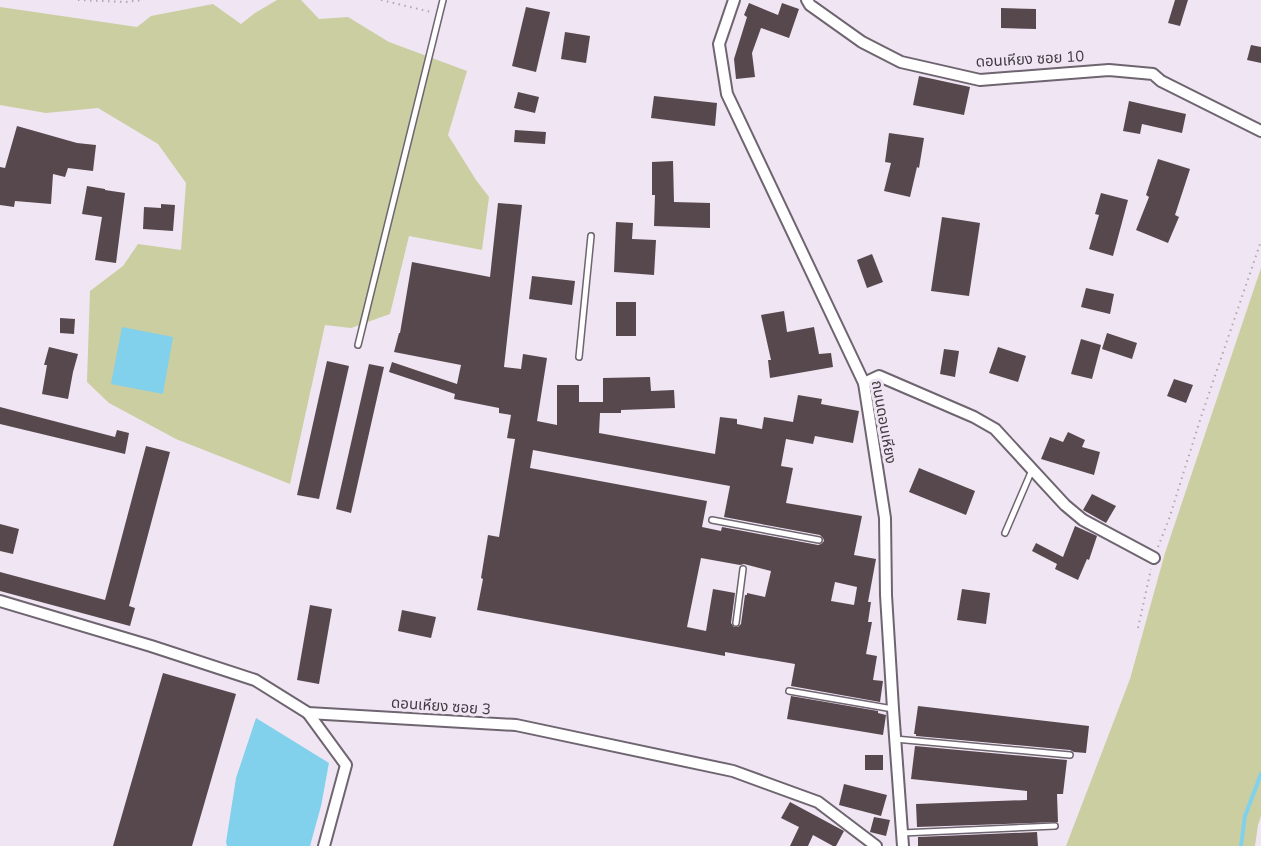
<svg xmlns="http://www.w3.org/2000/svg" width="1261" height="846" font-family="'Nunito Sans','Noto Sans Thai',sans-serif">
<rect width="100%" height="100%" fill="#f0e5f3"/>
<g fill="#cacea0">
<polygon points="277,0 301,0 319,19 348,17 389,42 467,71 448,135 476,180 489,197 482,250 409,236 390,314 351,328 325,325 290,484 176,439 109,403 87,382 90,291 123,266 138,244 181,250 186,183 158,144 98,108 46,113 0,105 0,7 137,27 151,16 213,4 241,24 255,13"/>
<polygon points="1261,268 1261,816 1258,825 1255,846 1066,846 1130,679 1165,553"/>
</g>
<g fill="#82d1ec">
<polygon points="122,327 173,337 163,394 111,384"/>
<polygon points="256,718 329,763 321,806 310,846 227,846 226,842 236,778"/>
</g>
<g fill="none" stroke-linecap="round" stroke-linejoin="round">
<polyline stroke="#82d1ec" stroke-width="4" points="1241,846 1245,816 1261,774"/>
</g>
<g fill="#57484e" fill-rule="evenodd">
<polygon points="1175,0 1188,0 1180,26 1168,23"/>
<polygon points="749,3 778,15 782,3 799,9 789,38 761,28 752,53 755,77 736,79 734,59 747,17 744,15"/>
<polygon points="526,7 550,12 536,72 512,66"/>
<polygon points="1001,8 1036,9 1036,29 1001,28"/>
<polygon points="565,32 590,36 586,63 561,59"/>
<polygon points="1251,45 1261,47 1261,63 1247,60"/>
<polygon points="919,76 970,87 964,115 913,105"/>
<polygon points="518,92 539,97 535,113 514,108"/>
<polygon points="654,96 717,103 715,126 651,118"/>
<polygon points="1129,101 1186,114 1182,133 1142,124 1140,134 1123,131"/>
<polygon points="17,126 77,143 96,145 93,171 68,168 65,177 53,174 51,204 15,201 14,207 0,205 0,167 5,168"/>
<polygon points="515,130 546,132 545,144 514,142"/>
<polygon points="889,133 924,138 919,168 917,167 910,197 884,191 891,163 885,162"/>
<polygon points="1158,159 1190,169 1175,215 1179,217 1168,243 1136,230 1149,197 1146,195"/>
<polygon points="673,161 674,202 710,203 710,228 654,226 655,195 652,195 652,162"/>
<polygon points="87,186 105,189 105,190 125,193 116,263 95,260 102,217 82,214"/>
<polygon points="1101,193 1128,200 1113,256 1089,249 1099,215 1095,214"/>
<path d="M498,203l24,2 -18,162 17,2 2,-15 24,4 -10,63 20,4v-40h22v17h24v-24l47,-1 1,14 23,-1 1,18 -54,2v3h-21l-1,20 116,21 5,-37 17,2v5l25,5 2,-12 29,5 5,-27 24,4 -1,5 38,7 -6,32 -38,-7 -2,8 -27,-5 -5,27 12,2 -7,35 76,13 -8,39 22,4 -8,43h3l-3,20h4l-6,32 11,2 -4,24 10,1 -3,21 -89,-16 4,-22 -70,-12v4l-248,-46 6,-31 -2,-1 7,-43 11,2 16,-98 -8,-1 4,-23 -12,-2v-5l-45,-9 1,-5 -66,-22 3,-10 65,22 4,-19 -67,-13 5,-19h1l12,-71 78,15zM533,450l197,36 -6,31 96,18 3,3 1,3 -3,3 -3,1 -96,-18 -1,4 -19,-4 5,-26 -177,-33zM701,558l39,7 4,-1 27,7 -6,26 -18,-4v2h-2l-4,29 -3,3h-4l-3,-4 4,-30 -22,-4 -7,42 -19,-4zM835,582l22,5 -3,18 -23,-4z"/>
<polygon points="161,204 175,205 173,231 143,229 144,207 161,208"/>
<polygon points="942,217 980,223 969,296 931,291"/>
<polygon points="616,222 633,223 632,239 656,240 654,275 614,272"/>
<polygon points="872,254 883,282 867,288 857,260"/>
<polygon points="532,276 575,281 572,305 529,299"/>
<polygon points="1086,288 1114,294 1110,314 1081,307"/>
<rect x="616" y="302" width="20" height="34"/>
<polygon points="784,311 787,332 814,327 819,354 831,353 833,367 770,378 768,360 771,360 761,315"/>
<polygon points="60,318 75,319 74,334 60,333"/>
<polygon points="1107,333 1137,343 1132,359 1102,349"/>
<polygon points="1081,339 1101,345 1092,379 1071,374"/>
<polygon points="49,347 78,354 73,372 68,399 42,394 47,365 44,365"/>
<polygon points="998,347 1026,356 1018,382 989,373"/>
<polygon points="944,349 959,351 955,377 940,374"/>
<polygon points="327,361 349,366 319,499 297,495"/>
<polygon points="369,364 384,367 351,513 336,509"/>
<polygon points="1174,379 1193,385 1186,403 1167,396"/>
<polygon points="0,407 115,437 117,430 129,433 125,454 0,424"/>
<polygon points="1068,432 1085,440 1082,447 1100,452 1094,475 1041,459 1050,437 1063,442"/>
<polygon points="146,446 170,452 129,606 135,608 130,626 0,591 0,572 105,600"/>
<polygon points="919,468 975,491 966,515 909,492"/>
<polygon points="1092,494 1116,506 1106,523 1083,510"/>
<polygon points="0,524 19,529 13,554 0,551"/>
<polygon points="1075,526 1097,536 1089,560 1087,559 1078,580 1055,569 1057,564 1032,551 1036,543 1063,557"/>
<polygon points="962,589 990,593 986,624 957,620"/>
<polygon points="310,605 332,609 319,684 297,680"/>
<polygon points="402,610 436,617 431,638 398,631"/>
<polygon points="163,673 236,694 192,846 113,846"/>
<polygon points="791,696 878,711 878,713 886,715 883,735 787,719"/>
<polygon points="918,706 1089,726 1086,753 1074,752 1070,750 916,736 916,734 914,734"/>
<polygon points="915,746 1067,760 1063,794 1057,794 1058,822 917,827 916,804 1027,800 1027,791 911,779"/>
<rect x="865" y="755" width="18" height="15"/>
<polygon points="844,784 887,795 881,816 839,805"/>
<polygon points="790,802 844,831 836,846 833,846 813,835 808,846 790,846 799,827 781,818"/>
<polygon points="874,817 890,820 886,836 870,832"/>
<polygon points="1037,832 1038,846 918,846 918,837"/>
</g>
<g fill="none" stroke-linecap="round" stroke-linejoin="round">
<g stroke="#6e6570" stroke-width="8">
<g id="lane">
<polyline points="358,345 443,0"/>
<polyline points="579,357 591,236"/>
<polyline points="712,520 819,540"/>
<polyline points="1005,533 1032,470"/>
<polyline points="736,623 743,569"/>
<polyline points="789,691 893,709"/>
<polyline points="895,739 1070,755"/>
<polyline points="902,833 1055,826"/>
</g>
</g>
<g stroke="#6e6570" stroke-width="14">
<g id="street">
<polyline points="734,0 719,44 727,94 864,383 885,518 886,595 893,709 903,846"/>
<polyline points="807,0 810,5 862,42 901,62 980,80 1109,70 1153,74 1161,81 1261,131"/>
<polyline points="864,383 879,376 974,417 995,429 1065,505 1083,520 1154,558"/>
<polyline points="0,601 151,646 255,680 308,713 516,725 733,771 818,802 876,846"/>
<polyline points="308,713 346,765 324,846"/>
</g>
</g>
<g stroke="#afa6b1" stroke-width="2" stroke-dasharray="1.5 4.5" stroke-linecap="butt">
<polyline points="78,0 125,2 144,0"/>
<polyline points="381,0 431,12"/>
<polyline points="1158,547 1169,519 1201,417 1261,241"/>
<polyline points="1138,628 1151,569"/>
</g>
<use href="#lane" stroke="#fff" stroke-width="5"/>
<use href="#street" stroke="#fff" stroke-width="10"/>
</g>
<g text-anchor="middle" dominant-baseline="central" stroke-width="6" stroke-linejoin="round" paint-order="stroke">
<g font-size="15" fill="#3f3a40" stroke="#f0e5f3">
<text transform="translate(1030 59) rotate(-3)">ดอนเหียง ซอย 10</text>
<text transform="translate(884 422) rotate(80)">ถนนดอนเหียง</text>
<text transform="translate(441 706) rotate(4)">ดอนเหียง ซอย 3</text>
</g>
</g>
</svg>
